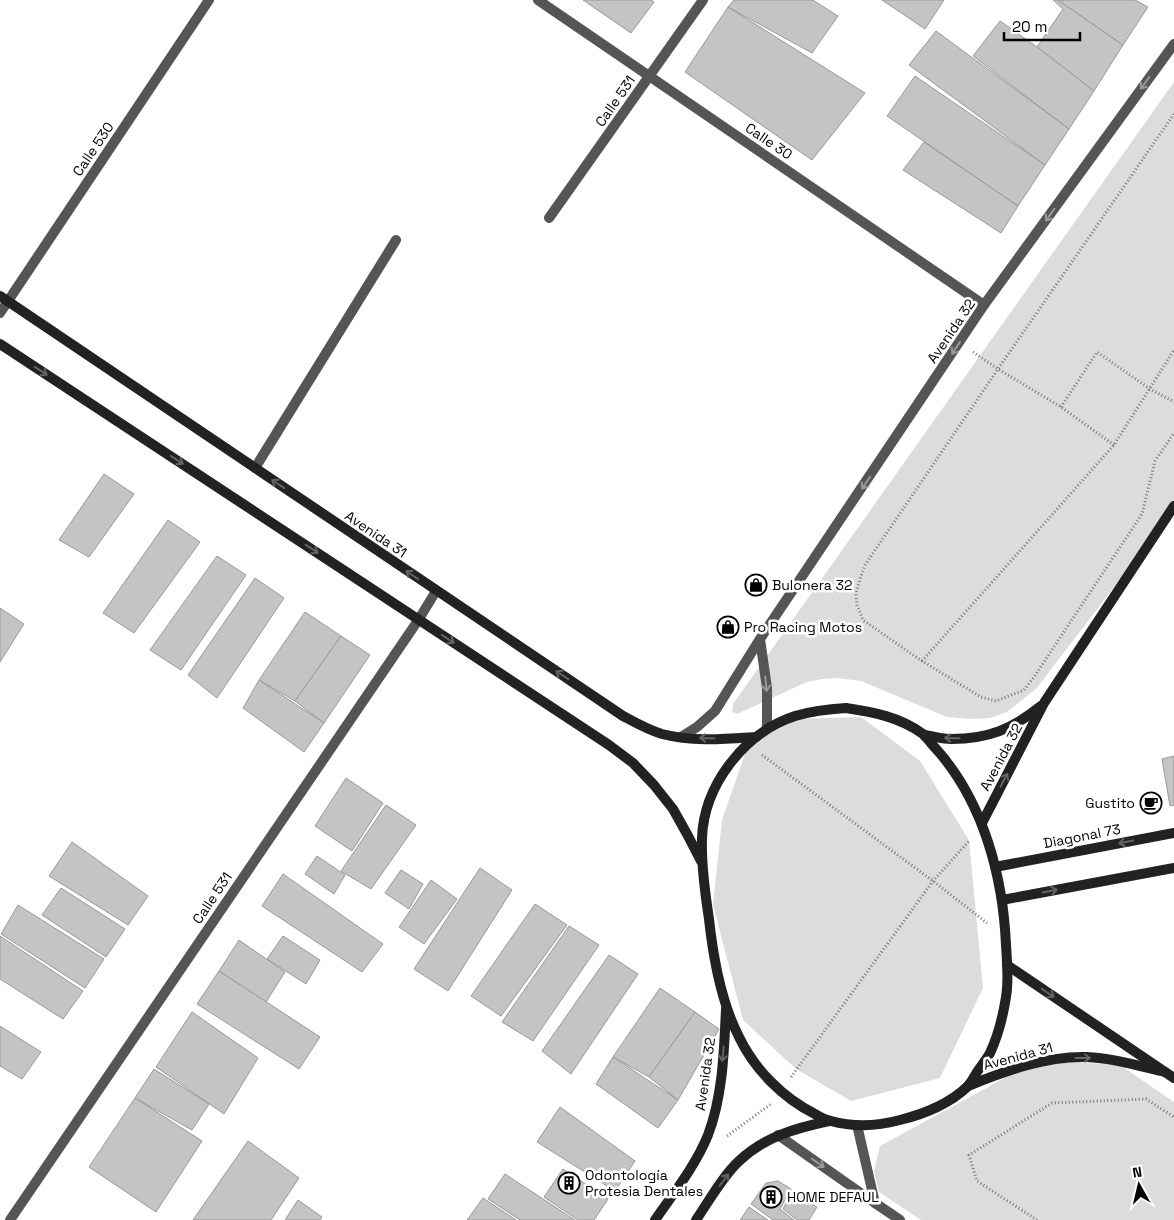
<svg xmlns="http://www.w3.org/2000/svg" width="1174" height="1220" font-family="'Space Grotesk',sans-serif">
<rect width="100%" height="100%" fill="#fff"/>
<g fill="#dcdcdc">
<polygon points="1174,82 1174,505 1153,536 1036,689 1007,712 990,718 972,719 947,717 861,681 837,678 822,679 807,682 737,714 732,712 733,704"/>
<polygon points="861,717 920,761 969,840 983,988 940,1078 851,1101 796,1069 743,1020 713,905 722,820 748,745 798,719"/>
<polygon points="1071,1062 1120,1065 1174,1102 1174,1220 921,1220 879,1192 874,1171 880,1146 1021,1069"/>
</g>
<g fill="#c4c4c4" stroke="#999">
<polygon points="583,0 651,0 654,2 631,33"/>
<polygon points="734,0 813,0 838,16 812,53 728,7"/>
<polygon points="882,0 944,0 925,29"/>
<polygon points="1053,0 1058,0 1123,45 1094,91 1037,47 1063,9"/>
<polygon points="1058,0 1135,0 1148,7 1123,45"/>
<polygon points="728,7 865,93 812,160 685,72"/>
<polygon points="1000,21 1037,47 1094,91 1069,129 973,56"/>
<polygon points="936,31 1069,129 1045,165 909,65"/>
<polygon points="915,76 1045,165 1018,206 887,116"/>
<polygon points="924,142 1018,206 1001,233 903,170"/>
<polygon points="104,474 134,494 89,557 59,540"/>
<polygon points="168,520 200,542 134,633 103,613"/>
<polygon points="217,556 246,575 181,670 150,650"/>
<polygon points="255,578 284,598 217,698 188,675"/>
<polygon points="0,608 24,624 0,662"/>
<polygon points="305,612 341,636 295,701 259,680"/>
<polygon points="341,636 370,655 324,723 295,701"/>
<polygon points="259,680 324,723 304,752 243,708"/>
<polygon points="1174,756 1174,805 1170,806 1162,759"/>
<polygon points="346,778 383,803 352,851 315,826"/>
<polygon points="386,805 416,825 371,889 341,871"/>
<polygon points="72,842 148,896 128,925 49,876"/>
<polygon points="317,856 345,875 334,894 305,874"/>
<polygon points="480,868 512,890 448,991 414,969"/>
<polygon points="401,870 423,884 409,909 385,893"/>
<polygon points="283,874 383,944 362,972 262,906"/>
<polygon points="431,880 457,899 424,944 399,927"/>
<polygon points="61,888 125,929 106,957 42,915"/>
<polygon points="535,904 567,925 501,1016 471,996"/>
<polygon points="18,905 104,959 85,988 1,934"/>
<polygon points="569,926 599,945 533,1041 502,1022"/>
<polygon points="0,936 83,991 63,1019 0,979"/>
<polygon points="283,936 320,960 306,984 267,959"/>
<polygon points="239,940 285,972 266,1002 219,971"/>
<polygon points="609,955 638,974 571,1074 542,1051"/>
<polygon points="219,971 320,1037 299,1069 197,1004"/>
<polygon points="660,988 695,1012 649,1077 613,1057"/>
<polygon points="192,1012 258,1058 224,1114 156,1067"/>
<polygon points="695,1012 719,1029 678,1100 649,1077"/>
<polygon points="0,1026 41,1052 22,1079 0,1066"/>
<polygon points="613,1057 678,1100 658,1128 596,1084"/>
<polygon points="154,1069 209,1104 192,1130 135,1098"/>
<polygon points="135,1098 202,1141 156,1212 89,1167"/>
<polygon points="560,1107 635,1161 615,1191 537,1142"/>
<polygon points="248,1141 299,1178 271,1220 193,1220"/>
<polygon points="563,1169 608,1199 594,1220 578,1220 544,1197"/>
<polygon points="505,1174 575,1220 520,1220 488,1199"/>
<polygon points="778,1181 791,1189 780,1209 794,1220 773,1220 751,1204 766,1183"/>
<polygon points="792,1192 817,1207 809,1220 797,1220 783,1209"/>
<polygon points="483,1198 516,1220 467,1220"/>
<polygon points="298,1200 322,1217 320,1220 285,1220"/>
<polygon points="749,1207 768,1220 740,1220"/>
</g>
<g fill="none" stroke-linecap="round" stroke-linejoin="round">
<g stroke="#777" stroke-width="3" stroke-dasharray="1 2.5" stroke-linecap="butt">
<polyline points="1174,114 998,369 865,565 860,579 856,594 857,605 863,620 922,661 981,697 996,701 1024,690 1034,677 1142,514 1155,461 1174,433"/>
<polyline points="973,352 998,369 1061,407 1114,445"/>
<polyline points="1061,407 1097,352 1150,389 1174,402"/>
<polyline points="922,661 1114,445 1174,350"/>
<polyline points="762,755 933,881 987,923"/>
<polyline points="791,1077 933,881 969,841"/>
<polyline points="727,1136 771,1104"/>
<polyline points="1037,1220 977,1181 969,1155 1052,1103 1146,1099 1174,1117"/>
</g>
<polyline stroke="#555" stroke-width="10" points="255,468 396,240"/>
<g stroke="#555" stroke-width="10">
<polyline points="538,0 984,305"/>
<polyline points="549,218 703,0"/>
<polyline points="0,313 209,0"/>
<polyline points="760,639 767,688 767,729"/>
<polyline points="681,737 697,727 715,711 760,639 984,305 1174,44"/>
<polyline points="857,1125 875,1203 900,1220"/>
<polyline points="778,1135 875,1203"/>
<polyline points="10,1220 419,619 436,591"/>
</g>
<g stroke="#222" stroke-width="10">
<path d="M0,296l623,420c13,7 25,14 39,18 31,8 63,5 94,3"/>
<polyline points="0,344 609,745 633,763 654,785 673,809 687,834 701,861"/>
<path d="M846,708c27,4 54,9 77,26 5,5 10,12 15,17 46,53 65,126 68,194 1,17 3,35 0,52 -3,19 -8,39 -16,56 -4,7 -9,13 -13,19 -3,5 -6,11 -10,15 -18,17 -43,27 -67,33 -22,6 -47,7 -69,1 -5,-1 -11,-4 -16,-7 -32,-16 -60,-44 -76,-77 -17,-33 -26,-81 -30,-118 -4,-26 -8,-54 -7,-81 2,-53 42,-105 93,-122 17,-5 34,-7 51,-8z"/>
<path d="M924,735c9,1 18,4 27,4 38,0 61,-10 90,-33"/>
<polyline points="982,823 1044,703 1174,506"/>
<polyline points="995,867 1174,833"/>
<polyline points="1002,900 1174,868"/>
<polyline points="1007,965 1174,1078"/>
<path d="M968,1086c37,-15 78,-30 118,-29 27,1 53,9 79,15"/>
<path d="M655,1220c18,-26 41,-55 53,-85 15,-40 16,-84 18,-126"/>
<path d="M696,1220c13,-19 26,-43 43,-59 25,-24 57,-33 90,-40"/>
</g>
</g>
<defs><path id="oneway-shaft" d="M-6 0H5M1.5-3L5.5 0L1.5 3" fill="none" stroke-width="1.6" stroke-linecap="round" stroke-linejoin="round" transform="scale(1.25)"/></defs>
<g stroke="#999">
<use href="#oneway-shaft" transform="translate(1145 83) rotate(126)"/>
<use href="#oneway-shaft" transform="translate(1050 215) rotate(126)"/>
<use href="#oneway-shaft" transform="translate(956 348) rotate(124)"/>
<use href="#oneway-shaft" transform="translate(866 483) rotate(124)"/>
<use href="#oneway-shaft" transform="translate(766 684) rotate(84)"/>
<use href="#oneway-shaft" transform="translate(818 1163) rotate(35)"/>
</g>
<g stroke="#646464">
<use href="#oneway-shaft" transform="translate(41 371) rotate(33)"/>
<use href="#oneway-shaft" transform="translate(177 460) rotate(33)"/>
<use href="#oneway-shaft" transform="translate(278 484) rotate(-146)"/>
<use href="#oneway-shaft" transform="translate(312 549) rotate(33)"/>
<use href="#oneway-shaft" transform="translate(412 575) rotate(-146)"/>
<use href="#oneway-shaft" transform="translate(448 639) rotate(34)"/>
<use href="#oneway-shaft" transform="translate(562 675) rotate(-146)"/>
<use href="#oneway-shaft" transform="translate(707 738) rotate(-179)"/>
<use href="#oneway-shaft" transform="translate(952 738) rotate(-179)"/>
<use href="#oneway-shaft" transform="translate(1004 780) rotate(-62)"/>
<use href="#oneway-shaft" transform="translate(1126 842) rotate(169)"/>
<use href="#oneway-shaft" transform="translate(1050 891) rotate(-11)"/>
<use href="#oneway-shaft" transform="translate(1048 993) rotate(34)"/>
<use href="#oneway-shaft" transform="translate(723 1054) rotate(95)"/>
<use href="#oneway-shaft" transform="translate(1083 1058)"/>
<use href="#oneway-shaft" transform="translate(724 1180) rotate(-53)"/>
</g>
<defs>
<g id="shop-ring" transform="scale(1.125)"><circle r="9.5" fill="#fff" stroke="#000" stroke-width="1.5"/><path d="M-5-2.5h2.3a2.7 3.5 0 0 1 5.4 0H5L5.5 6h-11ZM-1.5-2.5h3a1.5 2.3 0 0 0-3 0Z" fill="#000"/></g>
<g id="cafe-ring" transform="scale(1.125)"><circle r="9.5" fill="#fff" stroke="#000" stroke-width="1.5"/><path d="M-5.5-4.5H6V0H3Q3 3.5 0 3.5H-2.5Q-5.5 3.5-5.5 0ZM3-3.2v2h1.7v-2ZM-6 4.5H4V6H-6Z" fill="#000"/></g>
<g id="building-ring" transform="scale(1.125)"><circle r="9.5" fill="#fff" stroke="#000" stroke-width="1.5"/><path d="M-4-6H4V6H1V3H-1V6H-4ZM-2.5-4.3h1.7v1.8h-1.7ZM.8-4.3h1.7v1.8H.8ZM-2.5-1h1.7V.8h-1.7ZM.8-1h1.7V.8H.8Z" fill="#000"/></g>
</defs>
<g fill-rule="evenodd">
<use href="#shop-ring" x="756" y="585"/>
<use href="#shop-ring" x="728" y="627"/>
<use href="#cafe-ring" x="1151" y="803"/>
<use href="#building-ring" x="569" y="1183"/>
<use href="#building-ring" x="771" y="1197"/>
</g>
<g text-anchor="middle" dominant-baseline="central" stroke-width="5" stroke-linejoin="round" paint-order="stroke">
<g font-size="14" fill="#000" stroke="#fff">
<text transform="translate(615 101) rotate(-55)">Calle 531</text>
<text transform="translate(769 141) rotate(34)">Calle 30</text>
<text transform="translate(93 149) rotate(-56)">Calle 530</text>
<text transform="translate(951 331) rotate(-56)">Avenida 32</text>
<text transform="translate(376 534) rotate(34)">Avenida 31</text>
<text transform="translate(1001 757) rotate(-62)">Avenida 32</text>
<text transform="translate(1082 836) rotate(-11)">Diagonal 73</text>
<text transform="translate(212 898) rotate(-56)">Calle 531</text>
<text transform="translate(1018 1056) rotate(-15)">Avenida 31</text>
<text transform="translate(705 1074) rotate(-82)">Avenida 32</text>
</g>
<g font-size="14" fill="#000" stroke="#fff" text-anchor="start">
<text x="772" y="585">Bulonera 32</text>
<text x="744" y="627">Pro Racing Motos</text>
<text x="1135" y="803" text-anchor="end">Gustito</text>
<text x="585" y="1175">Odontología<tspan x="585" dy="16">Protesia Dentales</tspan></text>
<text x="787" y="1197">HOME DEFAUL</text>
</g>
</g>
<g transform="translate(1139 1185) rotate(352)" stroke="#ffffff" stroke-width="4" paint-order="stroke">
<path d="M0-4L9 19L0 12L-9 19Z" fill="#000000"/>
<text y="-8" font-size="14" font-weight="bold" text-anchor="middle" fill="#000000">N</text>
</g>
<path d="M1004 32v8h76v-8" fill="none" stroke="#000000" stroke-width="2.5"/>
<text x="1012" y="32" font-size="15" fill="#000000" stroke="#ffffff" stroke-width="4" paint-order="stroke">20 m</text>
</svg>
